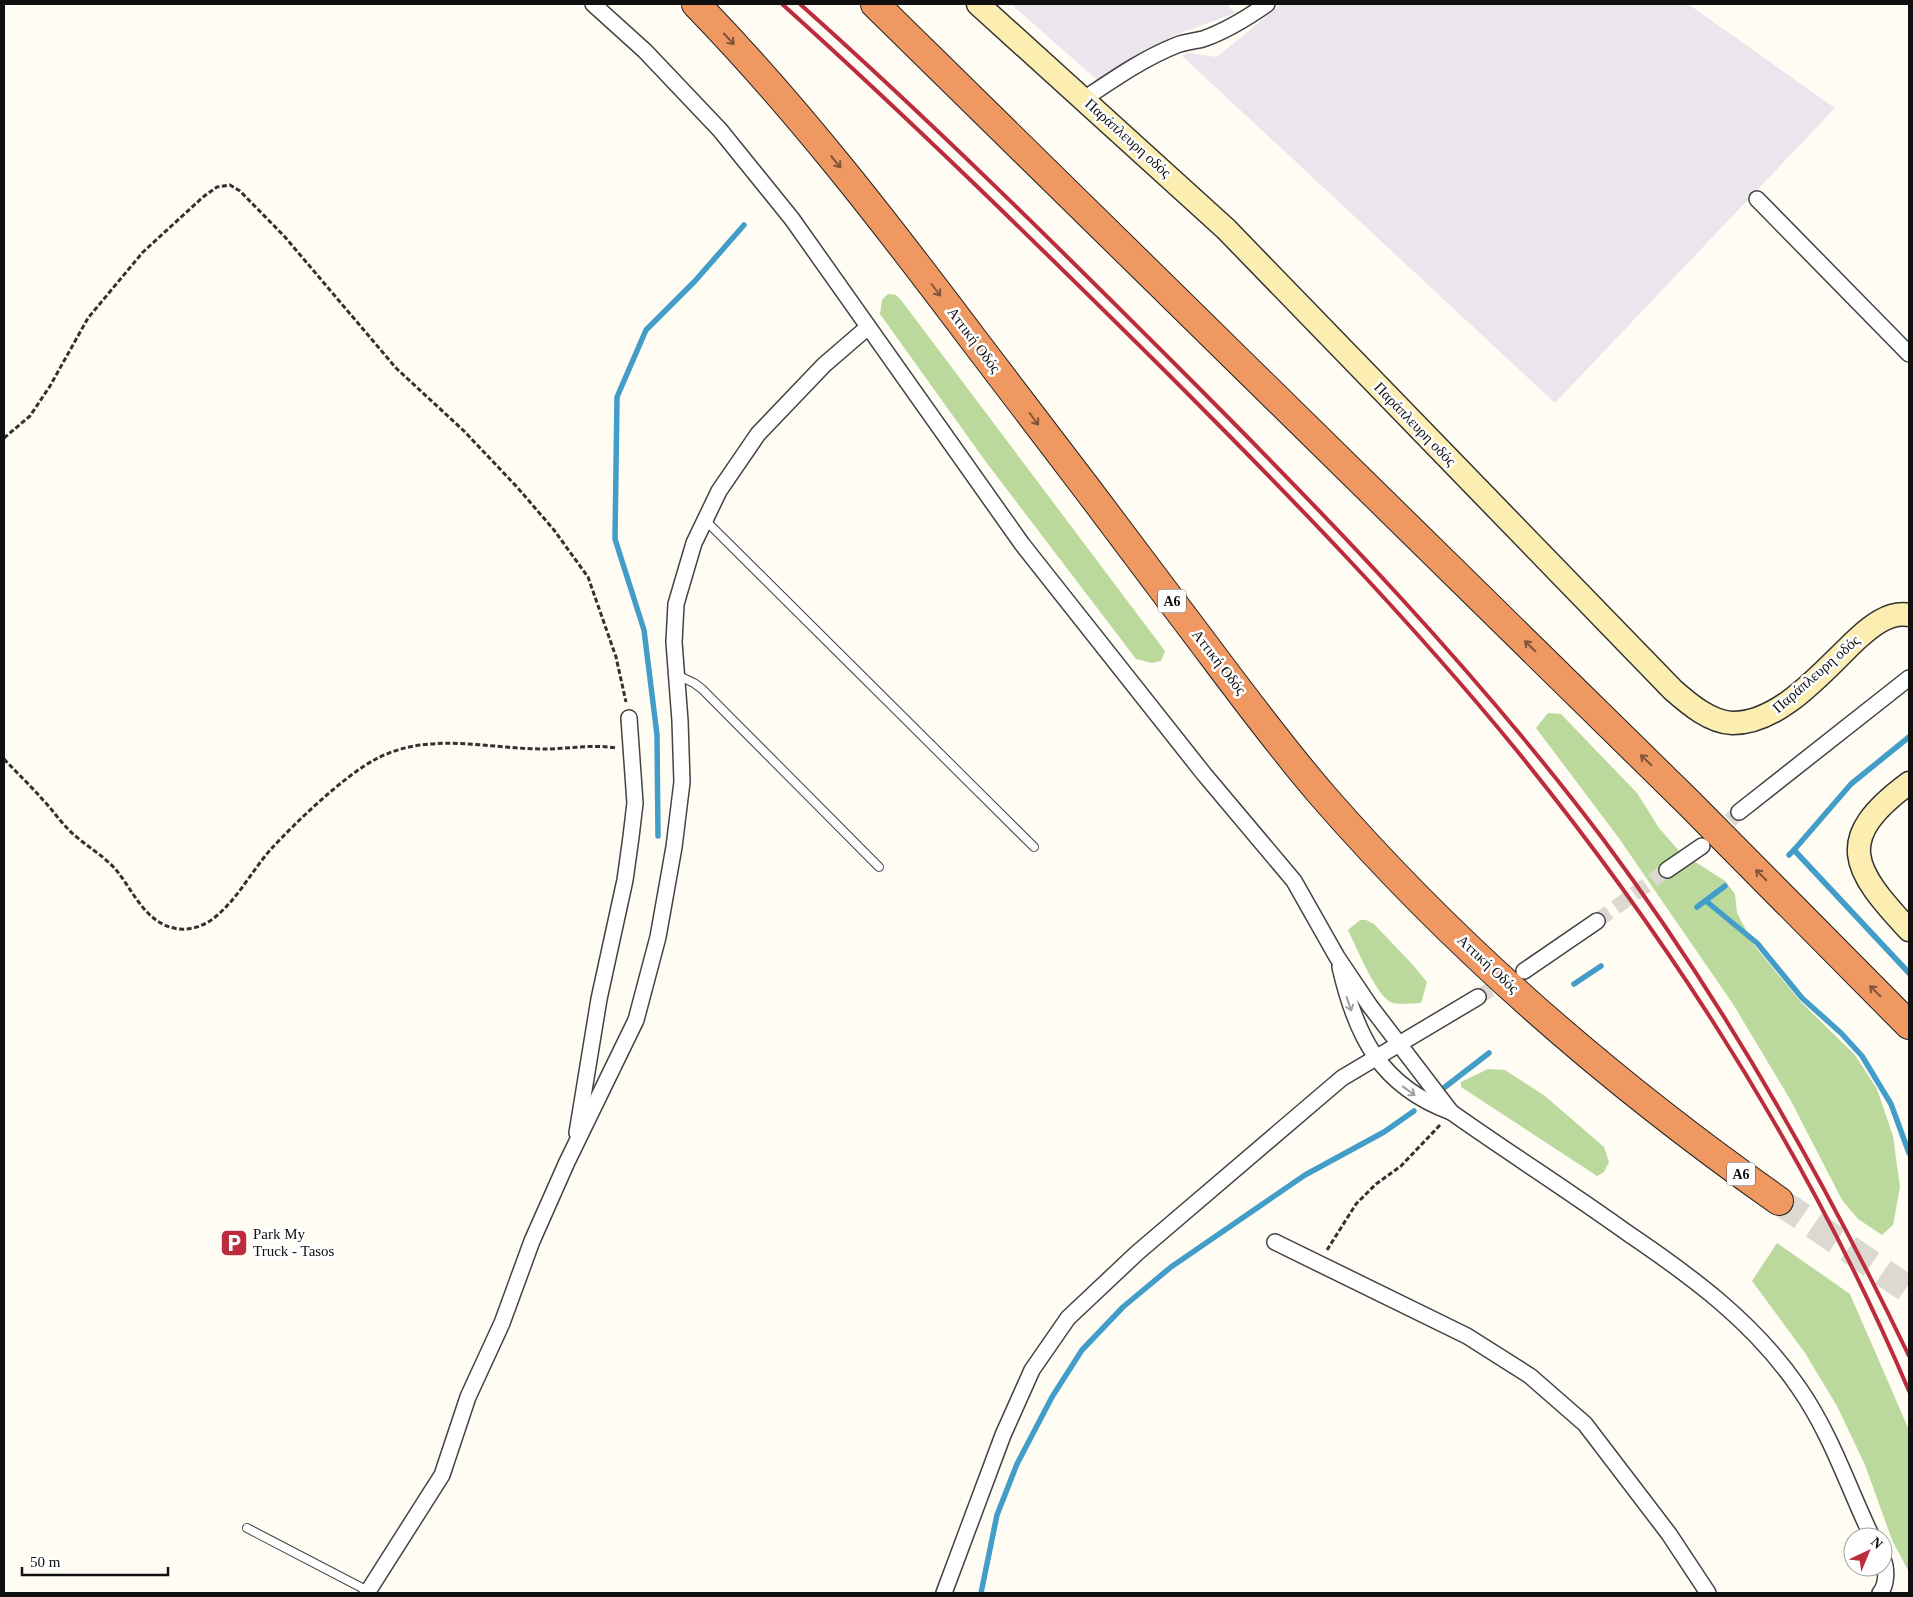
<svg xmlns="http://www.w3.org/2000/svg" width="1913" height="1597" font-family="Georgia,serif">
<rect width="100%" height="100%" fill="#fffcf3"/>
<g fill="#ece5ee">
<polygon points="1011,4 1227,4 1235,13 1173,36 1097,80"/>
<polygon points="1281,4 1688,4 1835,108 1555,403 1182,56 1187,53 1217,57"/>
</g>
<g fill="#bcd99d">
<polygon points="888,294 896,295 901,300 1165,651 1161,661 1152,663 1136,659 986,462 880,314 882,300"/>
<polygon points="1548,713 1561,714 1637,793 1659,828 1680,852 1725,881 1735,894 1737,913 1754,945 1800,1001 1855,1055 1877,1089 1893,1136 1900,1187 1893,1225 1882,1235 1858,1219 1842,1200 1791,1101 1733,1004 1618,837 1536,728"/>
<path d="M1360,920h6l8,4 39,41 14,17 -6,21c-8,0 -20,2 -28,0 -16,-4 -37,-57 -45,-73z"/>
<polygon points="1488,1069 1505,1070 1545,1096 1604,1147 1609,1162 1604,1172 1597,1176 1461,1087 1461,1082"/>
<polygon points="1777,1243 1850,1294 1909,1430 1909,1572 1892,1540 1865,1465 1837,1406 1805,1353 1752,1281"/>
</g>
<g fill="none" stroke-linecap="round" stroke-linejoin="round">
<g stroke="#439dc9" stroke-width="5.5">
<polyline points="658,836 657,735 644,630 615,539 617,397 646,330 695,281 744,225"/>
<polyline points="1794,850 1851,784 1909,737"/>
<polyline points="1789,855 1794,850 1909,973"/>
<polyline points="1706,901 1757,943 1802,998 1841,1033 1862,1056 1891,1104 1909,1153"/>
<polyline points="1697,907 1725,886"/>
<polyline points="1574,984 1601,966"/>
<polyline points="1445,1087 1489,1053"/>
<polyline points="981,1593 997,1515 1017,1464 1052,1397 1082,1350 1123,1307 1171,1267 1305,1175 1384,1132 1414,1111"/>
</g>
<g stroke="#dbd9d1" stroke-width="15" stroke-dasharray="15 8" stroke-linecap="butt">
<polyline points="1713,836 1739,812"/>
<polyline points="1597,921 1667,870"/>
<polyline points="1478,997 1509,979"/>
</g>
<polyline stroke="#dbd9d1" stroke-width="28" stroke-dasharray="28 14" stroke-linecap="butt" points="1779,1201 1909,1290"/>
<g stroke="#434343" stroke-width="10">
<g id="lane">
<polyline points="705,520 1034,847"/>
<polyline points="677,675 694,683 702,689 879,867"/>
<polyline points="247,1528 368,1591"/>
</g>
</g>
<g stroke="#434343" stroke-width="18">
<g id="street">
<polyline points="593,4 645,51 720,130 792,219 1022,544 1204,774 1294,881 1337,957 1370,1006 1451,1112"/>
<path d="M1084,99c30,-20 60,-41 93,-54 8,-3 18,-4 26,-6 23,-8 44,-21 64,-35"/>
<polyline points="1757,199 1909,354"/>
<polyline points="1739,812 1909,678"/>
<polyline points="1667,870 1702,846"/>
<path d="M1340,967c16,70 41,119 111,145 58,41 118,79 175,120 65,44 128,90 173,156 32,46 49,99 73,149"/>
<polyline points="1524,971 1597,921"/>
<polyline points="577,1133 599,999 625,880 631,837 635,803 629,718"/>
<polyline points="1275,1242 1467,1336 1530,1376 1585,1424 1669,1534 1708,1593"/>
<polyline points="367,1593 442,1475 468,1397 502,1323 532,1241 567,1162 636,1020 658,937 674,847 682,782 680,721 674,642 676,604 694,543 719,491 758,434 824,365 868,327"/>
<polyline points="944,1593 1003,1435 1032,1370 1068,1318 1137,1253 1342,1078 1478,997"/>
<path d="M1880,1593c7,-8 7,-24 3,-34"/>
</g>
</g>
<g stroke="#323232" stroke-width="25">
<g id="secondary">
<path d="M978,4l248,225 447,461c16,14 37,32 59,33 48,1 92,-53 124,-83 14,-13 33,-29 53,-25"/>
<path d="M1909,783c-76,56 -57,86 0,147"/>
</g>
</g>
<g stroke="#212121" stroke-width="30">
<g id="highway">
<path d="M696,4c102,105 192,222 280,339 66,86 132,173 197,260 49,64 98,133 150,193 134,154 290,288 456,405"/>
<polyline points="875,4 1688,802 1909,1025"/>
</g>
</g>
<g stroke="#323232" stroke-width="3" stroke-dasharray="5 2.5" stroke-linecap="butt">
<polyline points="4,438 30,416 50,386 88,318 143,252 203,197 217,187 230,185 240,191 285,237 396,368 464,431 517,487 554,530 588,577 616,657 626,702"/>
<path d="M4,759c13,14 27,27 39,41 9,9 16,20 25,29 14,15 36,26 49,42 17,21 29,54 62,58 12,1 25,-3 35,-11 24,-19 38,-48 58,-70 24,-26 73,-73 104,-89 53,-28 111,-10 168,-10 23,0 49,-5 72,-1"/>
<polyline points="1327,1250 1356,1204 1376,1184 1401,1166 1441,1124"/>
</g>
<use href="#lane" stroke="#fff" stroke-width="8"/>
<use href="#street" stroke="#fff" stroke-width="15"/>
<use href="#secondary" stroke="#fceeb1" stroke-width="22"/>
<use href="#highway" stroke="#ef9861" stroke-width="28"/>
<g stroke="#bc2c3d" stroke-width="4">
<path d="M782,4c130,117 255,240 379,363 124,124 246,249 357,385 157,194 293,409 391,639"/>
<path d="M800,4c130,116 254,239 377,362 150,150 298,303 426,473 120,161 219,336 306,517"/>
</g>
</g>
<defs><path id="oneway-shaft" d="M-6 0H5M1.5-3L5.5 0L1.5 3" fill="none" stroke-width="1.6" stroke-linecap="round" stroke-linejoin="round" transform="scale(1.25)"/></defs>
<g stroke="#805438">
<use href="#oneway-shaft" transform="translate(729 39) rotate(47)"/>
<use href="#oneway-shaft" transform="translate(836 162) rotate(50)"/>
<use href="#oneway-shaft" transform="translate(936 290) rotate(53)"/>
<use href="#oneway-shaft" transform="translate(1034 419) rotate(53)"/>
<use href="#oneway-shaft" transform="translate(1530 646) rotate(-136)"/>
<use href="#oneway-shaft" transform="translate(1646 760) rotate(-136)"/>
<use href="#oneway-shaft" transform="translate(1761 875) rotate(-135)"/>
<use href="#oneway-shaft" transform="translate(1875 991) rotate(-135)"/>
</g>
<g stroke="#9f9f9f">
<use href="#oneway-shaft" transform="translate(1349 1004) rotate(71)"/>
<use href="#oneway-shaft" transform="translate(1409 1091) rotate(36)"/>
</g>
<defs>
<g id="parking-square" transform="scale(1.4375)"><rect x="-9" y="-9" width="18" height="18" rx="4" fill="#bc2c3d" stroke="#fff"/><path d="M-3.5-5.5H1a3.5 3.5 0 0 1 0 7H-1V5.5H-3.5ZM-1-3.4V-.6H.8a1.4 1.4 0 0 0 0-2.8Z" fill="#fff"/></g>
</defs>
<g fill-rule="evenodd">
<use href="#parking-square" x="234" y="1243"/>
</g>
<g text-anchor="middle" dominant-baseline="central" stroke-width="5" stroke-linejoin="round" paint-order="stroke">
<g fill="#fff" stroke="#585858" stroke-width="1">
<rect x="1158" y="589.5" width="28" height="23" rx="4"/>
<rect x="1727" y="1162.5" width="28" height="23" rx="4"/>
</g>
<g font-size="14" font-weight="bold" fill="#101010">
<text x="1172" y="601">Α6</text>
<text x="1741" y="1174">Α6</text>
</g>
<g font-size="15" fill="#101010" stroke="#fff">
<text transform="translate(1128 138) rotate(42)">Παράπλευρη οδός</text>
<text transform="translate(974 340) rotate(53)">Αττική Οδός</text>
<text transform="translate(1415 424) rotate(46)">Παράπλευρη οδός</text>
<text transform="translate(1219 662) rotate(52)">Αττική Οδός</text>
<text transform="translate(1816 674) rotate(-41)">Παράπλευρη οδός</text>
<text transform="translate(1488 964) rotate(43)">Αττική Οδός</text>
</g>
<g font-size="15" fill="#101010" stroke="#fff" text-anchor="start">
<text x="253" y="1234">Park My<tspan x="253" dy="17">Truck - Tasos</tspan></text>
</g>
</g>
<rect width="1913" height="1597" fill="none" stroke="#101010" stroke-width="10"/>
<g transform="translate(1868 1552) rotate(44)"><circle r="24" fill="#ffffff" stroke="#9f9f9f"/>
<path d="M0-4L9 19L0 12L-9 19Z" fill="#bc2c3d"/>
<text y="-8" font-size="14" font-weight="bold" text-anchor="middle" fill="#101010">N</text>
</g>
<path d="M22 1567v8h146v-8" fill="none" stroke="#101010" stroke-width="2.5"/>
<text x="30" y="1567" font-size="15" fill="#101010" stroke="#ffffff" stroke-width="4" paint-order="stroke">50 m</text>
</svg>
